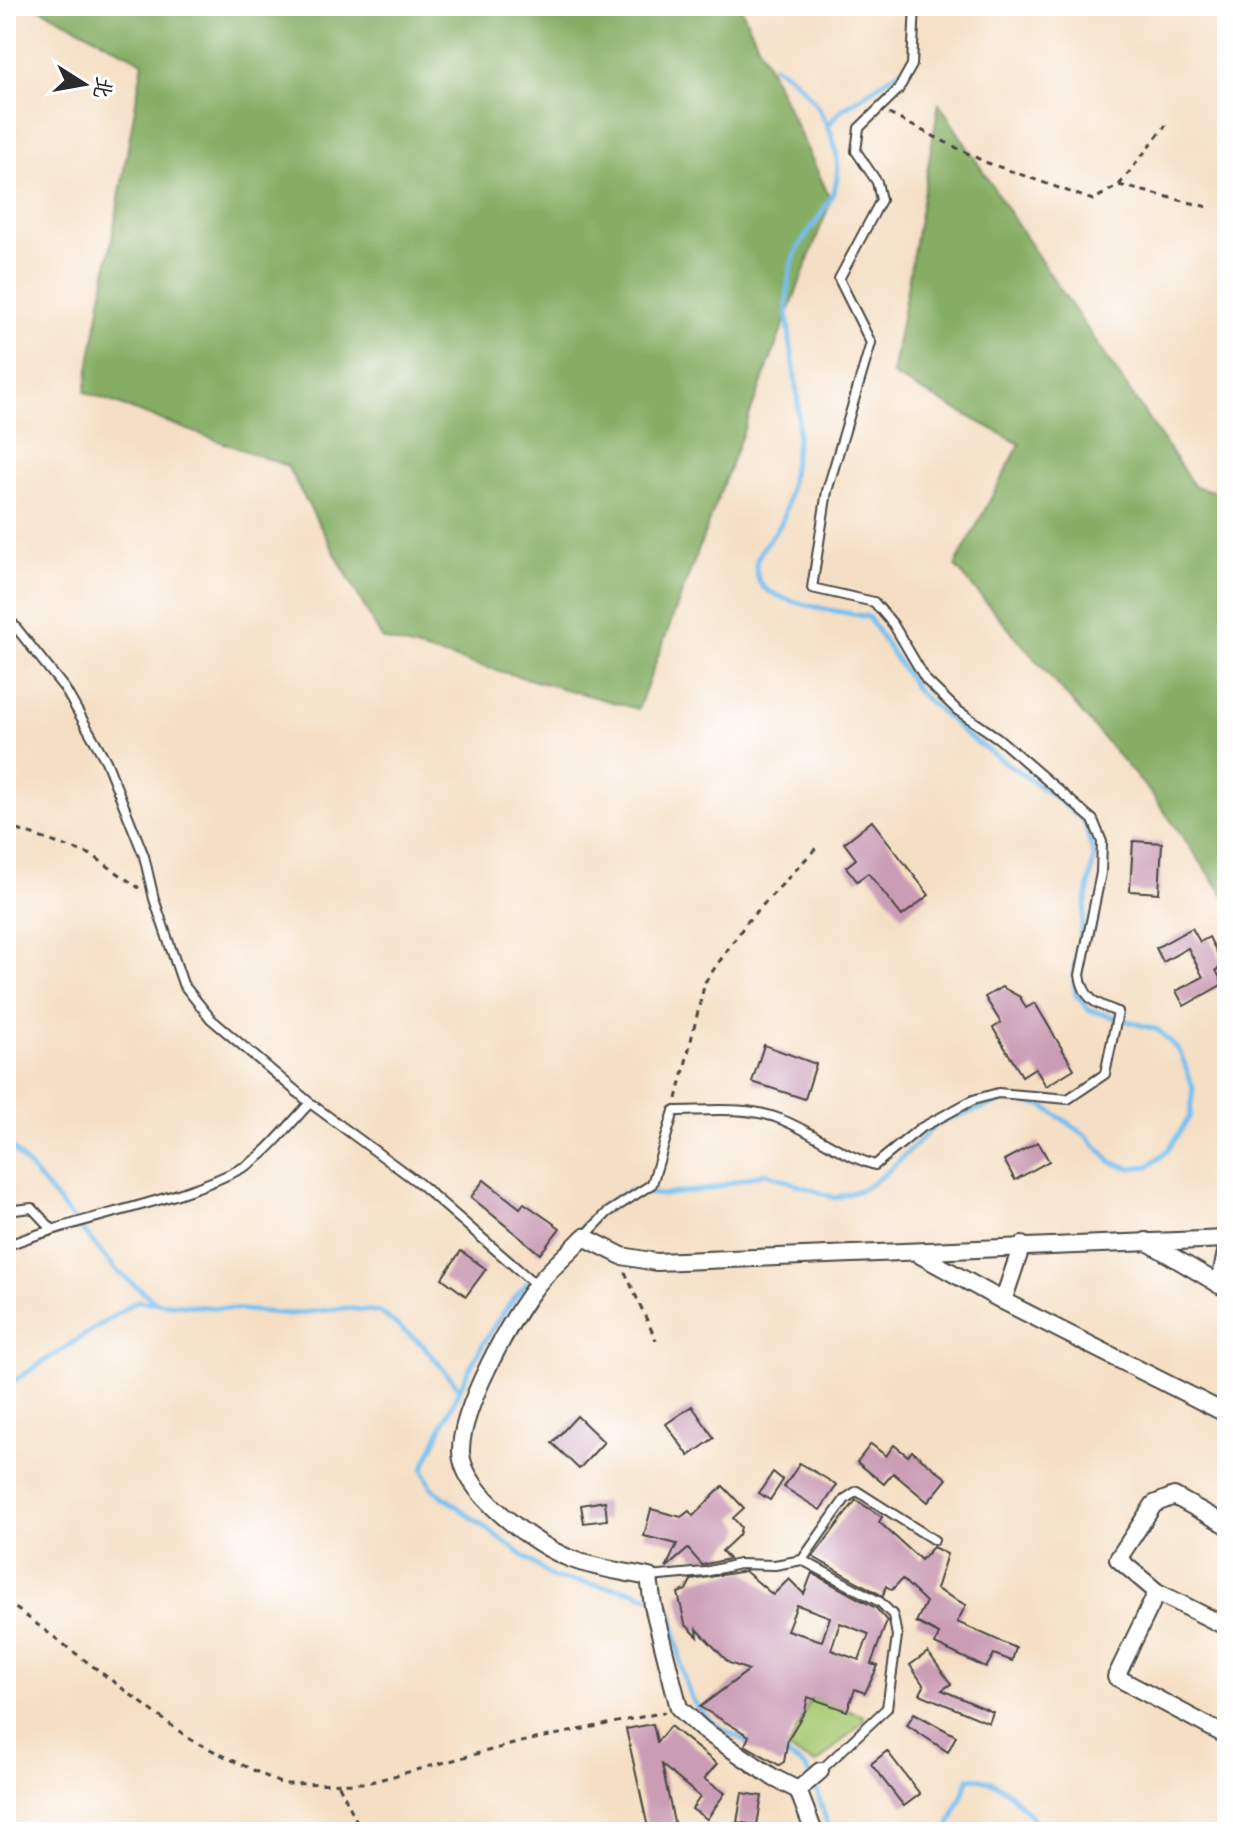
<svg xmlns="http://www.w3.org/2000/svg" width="1233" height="1838" font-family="'Gochi Hand','LXGW WenKai TC',sans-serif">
<rect width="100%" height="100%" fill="#fff"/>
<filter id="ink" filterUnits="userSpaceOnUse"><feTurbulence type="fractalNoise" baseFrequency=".0125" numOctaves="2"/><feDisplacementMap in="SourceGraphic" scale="16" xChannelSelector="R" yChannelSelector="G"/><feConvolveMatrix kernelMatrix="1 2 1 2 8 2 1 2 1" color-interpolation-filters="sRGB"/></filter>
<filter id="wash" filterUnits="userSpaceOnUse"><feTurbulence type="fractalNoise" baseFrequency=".006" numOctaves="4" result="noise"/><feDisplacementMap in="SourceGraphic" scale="32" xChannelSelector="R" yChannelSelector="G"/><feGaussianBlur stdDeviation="1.8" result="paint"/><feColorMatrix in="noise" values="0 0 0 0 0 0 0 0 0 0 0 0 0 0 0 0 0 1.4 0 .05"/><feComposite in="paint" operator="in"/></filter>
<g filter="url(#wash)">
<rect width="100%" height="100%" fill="#f5dfc4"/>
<polygon fill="#a7c972" stroke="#697a4e" stroke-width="2" points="811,1698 864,1716 863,1722 816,1764 788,1750"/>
<g fill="#85ad64" stroke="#586c48" stroke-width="2">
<polygon points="36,6 740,6 831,200 638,709 382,639 287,466 85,392 143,62"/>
<polygon points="939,103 1031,246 1194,486 1227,495 1227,899 1154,797 955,566 1020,444 892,375"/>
</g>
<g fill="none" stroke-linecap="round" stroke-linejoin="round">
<g stroke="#76bfee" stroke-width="5">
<polyline points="827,127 840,111 901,70"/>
<polyline points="6,1140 118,1272 157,1303"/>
<path d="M559,1251l43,-45 27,-15 33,4 48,-6 55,-16 70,25 28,-9 22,-15 54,-52 67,-22 36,5 45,31 24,26 20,6 18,-2 19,-16 22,-34 3,-29 -13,-35 -22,-22 -69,-20 -13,-15 -3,-20 21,-118 -10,-36 -29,-24 -86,-60 -51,-45 -50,-75c-23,-5 -96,-14 -108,-34 -3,-6 -5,-16 -3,-23 4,-16 21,-26 26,-41 7,-22 9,-48 13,-72 11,-59 -19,-120 -5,-180 7,-30 35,-51 44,-80 13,-43 -23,-102 -61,-121"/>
<path d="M532,1278c-51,53 -79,125 -109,191l9,19 121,90 80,13 15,6"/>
<polyline points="6,1386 137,1301 290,1314 346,1308 380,1312 423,1345 459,1388"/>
<path d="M657,1600l14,10c15,67 5,105 81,133"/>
<path d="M780,1753c47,17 32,46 52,79"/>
<path d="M947,1832l22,-54c35,-2 54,31 76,54"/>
</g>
</g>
<g id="blocks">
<g fill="#ca9db5" fill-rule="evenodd">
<polygon points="872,821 929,895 902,916 868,873 857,881 846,867 856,859 844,843"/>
<polygon points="1133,841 1162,843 1159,893 1130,891"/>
<polygon points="1192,928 1200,942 1209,937 1224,966 1216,970 1223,984 1184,1006 1176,991 1203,977 1188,948 1163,962 1156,948"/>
<polygon points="1002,987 1020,997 1026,1008 1035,1003 1074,1069 1046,1086 1035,1068 1022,1076 993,1028 1001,1023 985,997"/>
<polygon points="764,1045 816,1064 805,1099 752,1082"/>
<polygon points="1038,1142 1049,1161 1015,1180 1004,1160"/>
<polygon points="484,1180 520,1208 524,1203 560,1228 540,1254 471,1197"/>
<polygon points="461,1251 486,1269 466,1296 442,1278"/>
<polygon points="692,1406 714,1438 689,1456 666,1424"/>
<polygon points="577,1416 604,1442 579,1469 552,1443"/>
<polygon points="871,1444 886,1456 894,1445 908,1456 912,1451 947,1479 928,1502 893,1473 884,1484 857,1462"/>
<polygon points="800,1463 837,1485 820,1510 784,1487"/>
<polygon points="773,1472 783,1480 770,1500 759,1493"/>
<polygon points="723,1486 744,1508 733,1518 741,1527 739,1535 722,1551 729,1559 702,1565 688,1549 666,1568 677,1544 644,1536 651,1509 681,1517 689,1511 693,1516"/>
<polygon points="856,1500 882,1517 879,1522 921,1560 933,1547 947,1554 936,1589 966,1605 957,1622 1016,1648 1012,1661 994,1654 986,1668 935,1644 939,1634 916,1622 926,1602 902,1579 892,1590 886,1586 883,1596 813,1557"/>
<polygon points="605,1501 607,1520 584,1523 581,1505"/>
<path d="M745,1571l28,24 16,-16 15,15 8,-21 64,35 11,13 -16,43 7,2 -13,27 -10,-4 -8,22 -39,-14 -3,14 -17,28 -4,23 -5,3 -34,-20 4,-9 -49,-29 49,-37 -20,-7 -32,-34 1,8 -13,-13 -7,-31 8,-3 5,-10zM797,1605l33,12 -8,24 -35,-11zM840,1623l29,11 -10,26 -28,-10z"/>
<polygon points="928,1652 951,1684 942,1690 993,1712 989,1723 920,1694 924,1686 910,1665"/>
<polygon points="914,1713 956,1736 948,1752 907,1725"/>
<polygon points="653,1724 657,1742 670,1726 717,1764 704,1779 725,1793 707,1819 692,1809 700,1797 662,1765 676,1832 649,1832 626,1729"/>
<polygon points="887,1751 920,1794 904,1806 871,1764"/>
<polygon points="742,1793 762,1796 757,1825 737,1822"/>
</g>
</g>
</g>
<g filter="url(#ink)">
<use href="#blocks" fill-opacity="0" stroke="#494642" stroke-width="2"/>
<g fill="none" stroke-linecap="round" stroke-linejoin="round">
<g stroke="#494642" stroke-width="12">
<g id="lane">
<polyline points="6,615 65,689 106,761 144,856 154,899 183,984 211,1019 310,1103 420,1184 536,1285"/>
<polyline points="6,1211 32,1208 51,1228"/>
<path d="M584,1237l23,-24 45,-29 22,-73c33,0 74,-5 106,8 34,13 60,36 95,46l44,-36 54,-29 25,-7 70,6 37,-25 13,-62c-22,-8 -34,-12 -38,-37l21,-102 1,-31 -9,-22 -95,-82 -41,-28 -31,-30 -33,-56 -19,-22 -62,-14 15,-97 44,-148 -32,-64 42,-79 -4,-18 -21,-31 3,-23 39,-38 14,-25 3,-59"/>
<path d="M6,1246c74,-30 171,-43 238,-79 24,-13 46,-44 66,-64"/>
<polyline points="802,1560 880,1602 893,1615 897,1636 887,1708 820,1771"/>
<polyline points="649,1577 705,1572 739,1564 775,1565 802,1560 845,1499 857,1491 934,1540"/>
</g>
</g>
<g stroke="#494642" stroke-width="20">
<g id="street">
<polyline points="1146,1241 1227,1289"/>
<polyline points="920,1255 1003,1301 1227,1414"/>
<polyline points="1219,1285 1227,1248"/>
<polyline points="1003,1301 1022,1245"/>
<polyline points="1227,1525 1174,1496 1154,1504 1118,1559 1157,1592 1227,1627"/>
<polyline points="1157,1592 1116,1677 1227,1736"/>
<polyline points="798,1790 820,1771"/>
<path d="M814,1832l-16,-42 -24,-12 -72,-49 -23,-21 -26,-102 -4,-29c-25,-5 -54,-9 -78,-18 -35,-13 -109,-66 -110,-107 -1,-42 50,-134 76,-167 14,-17 32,-32 47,-48l38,19 34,6 571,-23"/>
</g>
</g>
<g stroke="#494642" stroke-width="3" stroke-dasharray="6 6" stroke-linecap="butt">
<polyline points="889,114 985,162 1093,200 1119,185 1208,207"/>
<polyline points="1119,185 1166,125"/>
<polyline points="6,826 92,855 139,888"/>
<polyline points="677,1099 705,982 747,922 818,846"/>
<polyline points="625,1272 656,1340"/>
<polyline points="6,1601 191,1740 282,1784 367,1783 521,1742 665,1712"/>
<polyline points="339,1785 362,1832"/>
</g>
<use href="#lane" stroke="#fff" stroke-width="8"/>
<use href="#street" stroke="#fff" stroke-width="16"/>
</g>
</g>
<rect width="1233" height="1838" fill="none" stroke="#fff" stroke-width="32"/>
<g transform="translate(84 84) rotate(101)" stroke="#ffffff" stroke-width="6" paint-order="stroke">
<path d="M0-6L14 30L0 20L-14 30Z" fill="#2b2b2b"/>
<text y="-12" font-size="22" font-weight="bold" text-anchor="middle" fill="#2b2b2b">北</text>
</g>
</svg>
